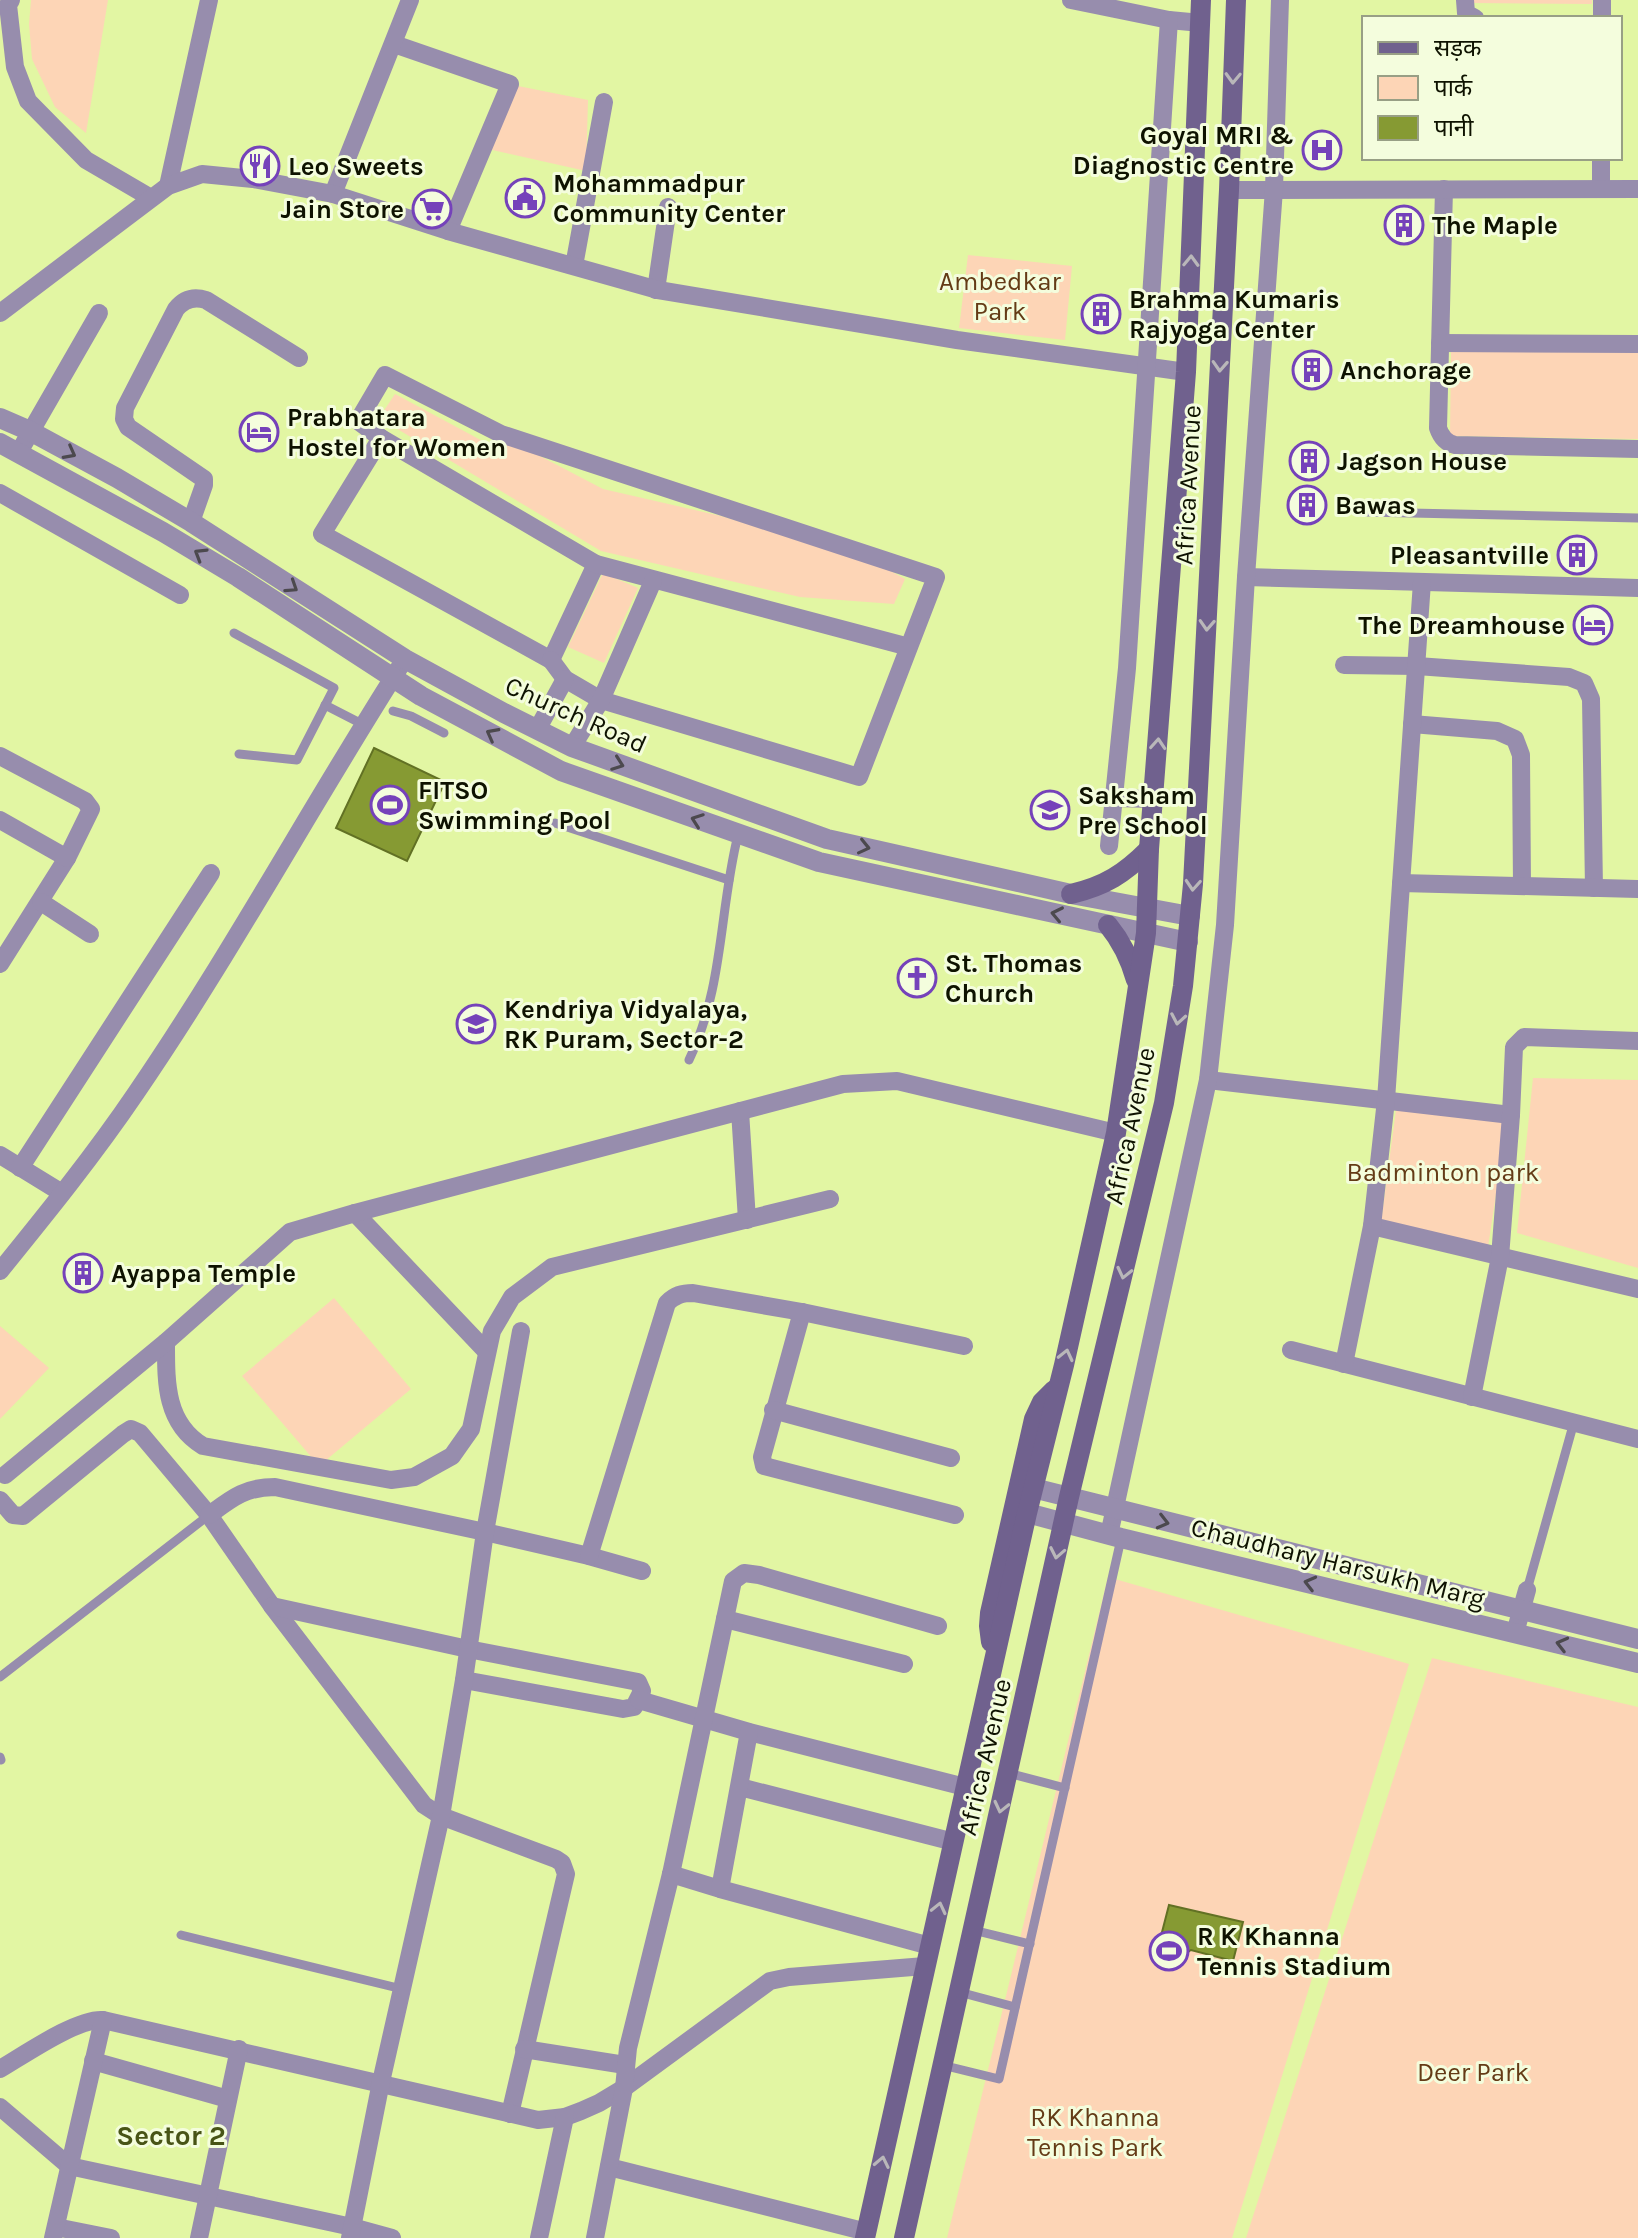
<svg xmlns="http://www.w3.org/2000/svg" width="1638" height="2238" font-family="Karla,'Noto Sans Devanagari',sans-serif">
<rect width="100%" height="100%" fill="#e2f6a3"/>
<g fill="#fdd5b6">
<polygon points="31,0 108,0 86,133 55,107 32,59 29,24"/>
<polygon points="1472,0 1592,0 1592,4 1472,3"/>
<polygon points="513,85 588,100 586,171 488,149"/>
<polygon points="968,255 1072,266 1065,340 959,328"/>
<polygon points="1451,349 1638,351 1638,439 1450,436"/>
<polygon points="395,394 490,445 515,443 603,489 721,516 873,561 905,579 894,604 800,597 601,551 379,418"/>
<polygon points="603,573 638,588 604,663 568,647"/>
<polygon points="1533,1078 1638,1080 1638,1268 1517,1233"/>
<polygon points="1396,1110 1507,1122 1488,1247 1381,1222"/>
<polygon points="334,1298 411,1389 319,1466 242,1376"/>
<polygon points="0,1326 49,1368 0,1419"/>
<polygon points="1108,1577 1409,1664 1232,2238 947,2238"/>
<polygon points="1432,1658 1638,1707 1638,2238 1246,2238"/>
</g>
<g fill="#869a33" stroke="#627124" stroke-width="2">
<polygon points="374,748 445,782 407,861 336,828"/>
<path d="M1169,1905l74,17 -10,39 -42,-11c-8,5 -11,8 -20,3l-3,-9 -8,-4z"/>
</g>
<g fill="none" stroke-linecap="round" stroke-linejoin="round">
<g stroke="#978dad" stroke-width="9">
<polyline points="1365,512 1638,518"/>
<polyline points="234,633 334,688 297,760 239,754"/>
<polyline points="325,705 364,725"/>
<polyline points="393,711 411,716 444,733"/>
<polyline points="555,823 729,880"/>
<path d="M689,1060c35,-73 30,-149 49,-225"/>
<polyline points="1527,1590 1574,1422"/>
<polyline points="0,1677 209,1515"/>
<polyline points="0,1757 1,1760"/>
<polyline points="1008,1773 1065,1788"/>
<polyline points="973,1930 1030,1944"/>
<polyline points="181,1935 402,1989"/>
<polyline points="959,1992 1015,2007"/>
<polyline points="942,2065 999,2079 1121,1539"/>
</g>
<g stroke="#978dad" stroke-width="18">
<polyline points="11,0 8,5 15,67 28,101 86,160 151,198"/>
<polyline points="1071,0 1169,20 1201,23"/>
<polyline points="1465,0 1466,13 1475,18"/>
<polyline points="1602,0 1602,18"/>
<polyline points="394,44 510,84 448,231"/>
<polyline points="168,186 209,0"/>
<path d="M1444,189l-6,239c3,9 8,15 17,17l183,4"/>
<polyline points="1601,189 1601,158"/>
<polyline points="1229,190 1638,189"/>
<polyline points="333,194 410,0"/>
<polyline points="574,266 604,102"/>
<polyline points="656,290 668,207"/>
<polyline points="0,313 168,186 202,174 253,179 333,194 448,231 658,290 957,340 1186,372"/>
<polyline points="1440,343 1638,344"/>
<polyline points="381,438 322,534 551,660 596,564"/>
<polyline points="19,452 99,313"/>
<polyline points="0,493 180,595"/>
<path d="M191,522l13,-37v-6l-76,-52 -4,-8 1,-11 51,-99c8,-10 18,-13 30,-9l93,58"/>
<polyline points="1246,577 1638,588"/>
<polyline points="551,660 565,679 601,700 859,777 909,647 596,564 381,438 358,421 385,375 501,434 936,577 909,647"/>
<polyline points="1344,665 1417,666 1569,677 1584,683 1591,699 1594,888"/>
<polyline points="1412,724 1497,731 1515,739 1521,755 1522,886"/>
<polyline points="537,730 565,679"/>
<polyline points="572,747 601,700 653,581"/>
<polyline points="0,756 85,801 91,809 67,858 0,964"/>
<polyline points="1114,798 1153,799"/>
<polyline points="0,820 67,858"/>
<polyline points="1109,846 1127,668 1169,20"/>
<polyline points="1401,883 1638,889"/>
<polyline points="41,902 90,934"/>
<polyline points="1208,1080 1511,1115"/>
<polyline points="740,1111 747,1220"/>
<polyline points="0,1155 62,1193"/>
<polyline points="20,1168 211,873"/>
<polyline points="355,1213 486,1351"/>
<polyline points="1372,1226 1638,1289"/>
<path d="M0,1271c47,-58 94,-116 136,-178 95,-139 175,-287 265,-428"/>
<polyline points="802,1312 762,1457 764,1466 955,1515"/>
<path d="M166,1342c0,40 -1,81 37,104l188,34 23,-3 38,-21 19,-27 21,-98 20,-34 40,-30 278,-68"/>
<polyline points="1291,1350 1638,1439"/>
<polyline points="1344,1364 1372,1226 1386,1100 1422,582"/>
<polyline points="1472,1397 1500,1257 1511,1115 1514,1047 1524,1037 1638,1041"/>
<polyline points="773,1410 951,1458"/>
<polyline points="5,1475 166,1342 290,1232 355,1213 843,1084 897,1081 1116,1133"/>
<polyline points="0,1500 13,1515 23,1516 123,1434 131,1429 140,1433 209,1515 272,1606 424,1805 441,1816 556,1859 562,1863 566,1874 510,2114"/>
<path d="M209,1515c23,-17 36,-28 66,-28l210,45 104,24 53,15"/>
<polyline points="1109,1535 1208,1080 1225,925 1246,577 1274,189 1280,0"/>
<path d="M589,1556l78,-253c8,-8 15,-10 26,-10l109,19 162,34"/>
<polyline points="272,1606 468,1649 638,1682 642,1691 634,1707 623,1709 464,1680"/>
<polyline points="725,1619 904,1664"/>
<polyline points="1515,1633 1527,1590"/>
<polyline points="639,1700 749,1732 965,1787"/>
<polyline points="740,1787 954,1842"/>
<polyline points="671,1874 720,1889 930,1946"/>
<polyline points="720,1889 749,1732"/>
<polyline points="524,2049 625,2065"/>
<polyline points="93,2061 228,2099"/>
<path d="M0,2069c24,-14 77,-51 103,-49l435,100 27,-3 16,-6 18,-8 25,-15 146,-107 19,-4 136,-11"/>
<polyline points="0,2107 69,2166 352,2227 392,2238"/>
<polyline points="609,2167 867,2232"/>
<polyline points="56,2227 111,2238"/>
<polyline points="53,2238 103,2020"/>
<polyline points="199,2238 239,2049"/>
<polyline points="350,2238 381,2082 441,1816 464,1680 485,1532 521,1331"/>
<polyline points="539,2238 565,2117"/>
<polyline points="595,2238 624,2088 628,2048 671,1874 733,1581 744,1573 759,1575 938,1626"/>
</g>
<g stroke="#978dad" stroke-width="20">
<polyline points="0,418 30,431 117,478 191,522 405,659 504,713 572,747 827,839 1071,894 1190,916"/>
<polyline points="0,443 163,532 238,577 421,696 561,771 819,862 1188,942"/>
<polyline points="1033,1488 1638,1639"/>
<polyline points="1027,1513 1121,1538 1638,1663"/>
</g>
<g stroke="#70618e" stroke-width="20">
<path d="M1071,894c34,-8 53,-20 78,-45"/>
<path d="M1108,925c14,17 22,34 28,55"/>
<polyline points="991,1642 989,1626 990,1613 1034,1419 1042,1402 1054,1390"/>
<polyline points="865,2238 1027,1513 1064,1365 1116,1133 1146,933 1149,849 1186,372 1201,0"/>
<polyline points="904,2238 1069,1497 1164,1103 1183,986 1193,884 1229,190 1236,0"/>
</g>
</g>
<defs><path id="oneway-chevron" d="M-2-3.5L2.5 0L-2 3.5" fill="none" stroke-width="1.6" stroke-linecap="round" stroke-linejoin="round" transform="scale(2)"/></defs>
<g stroke="#b9b7b9">
<use href="#oneway-chevron" transform="translate(1233 78) rotate(92)"/>
<use href="#oneway-chevron" transform="translate(1191 261) rotate(-88)"/>
<use href="#oneway-chevron" transform="translate(1220 366) rotate(93)"/>
<use href="#oneway-chevron" transform="translate(1207 625) rotate(93)"/>
<use href="#oneway-chevron" transform="translate(1158 744) rotate(-86)"/>
<use href="#oneway-chevron" transform="translate(1193 885) rotate(94)"/>
<use href="#oneway-chevron" transform="translate(1178 1019) rotate(100)"/>
<use href="#oneway-chevron" transform="translate(1124 1273) rotate(103)"/>
<use href="#oneway-chevron" transform="translate(1066 1355) rotate(-77)"/>
<use href="#oneway-chevron" transform="translate(1057 1553) rotate(101)"/>
<use href="#oneway-chevron" transform="translate(1001 1807) rotate(103)"/>
<use href="#oneway-chevron" transform="translate(939 1908) rotate(-77)"/>
<use href="#oneway-chevron" transform="translate(882 2162) rotate(-78)"/>
</g>
<g stroke="#4c494e">
<use href="#oneway-chevron" transform="translate(70 453) rotate(28)"/>
<use href="#oneway-chevron" transform="translate(200 554) rotate(-149)"/>
<use href="#oneway-chevron" transform="translate(292 587) rotate(33)"/>
<use href="#oneway-chevron" transform="translate(492 734) rotate(-152)"/>
<use href="#oneway-chevron" transform="translate(618 764) rotate(20)"/>
<use href="#oneway-chevron" transform="translate(697 820) rotate(-160)"/>
<use href="#oneway-chevron" transform="translate(864 847) rotate(13)"/>
<use href="#oneway-chevron" transform="translate(1057 914) rotate(-168)"/>
<use href="#oneway-chevron" transform="translate(1163 1522) rotate(14)"/>
<use href="#oneway-chevron" transform="translate(1310 1583) rotate(-166)"/>
<use href="#oneway-chevron" transform="translate(1562 1644) rotate(-166)"/>
</g>
<defs>
<g id="hospital-ring" transform="scale(2)"><circle r="9.5" fill="#f4fddd" stroke="#7542ba" stroke-width="1.5"/><path d="M-5-5h3v3.5h4V-5h3V5h-3V1.5h-4V5h-3Z" fill="#7542ba"/></g>
<g id="restaurant-ring" transform="scale(2)"><circle r="9.5" fill="#f4fddd" stroke="#7542ba" stroke-width="1.5"/><path d="M-5-6h1v4h1v-4h1v4h1v-4h1v5L-1.5 .5V6h-2V.5L-5-1ZM5-6V6H3V1.5H1.5Q1.5-4 5-6Z" fill="#7542ba"/></g>
<g id="civic-ring" transform="scale(2)"><circle r="9.5" fill="#f4fddd" stroke="#7542ba" stroke-width="1.5"/><path d="M-.6-6.5H3V-4.5H.6V-3L4-1V1h2V6H-6V1h2V-1L-.6-3ZM-1.2 2.5V6h2.4V2.5Z" fill="#7542ba"/></g>
<g id="supermarket-ring" transform="scale(2)"><circle r="9.5" fill="#f4fddd" stroke="#7542ba" stroke-width="1.5"/><path d="M-6-5.5h2.5l.6 2H6L4.5 2H-2.5L-4.4-4H-6ZM-1.5 3.2a1.3 1.3 0 1 0 .1 0ZM3 3.2a1.3 1.3 0 1 0 .1 0Z" fill="#7542ba"/></g>
<g id="building-ring" transform="scale(2)"><circle r="9.5" fill="#f4fddd" stroke="#7542ba" stroke-width="1.5"/><path d="M-4-6H4V6H1V3H-1V6H-4ZM-2.5-4.3h1.7v1.8h-1.7ZM.8-4.3h1.7v1.8H.8ZM-2.5-1h1.7V.8h-1.7ZM.8-1h1.7V.8H.8Z" fill="#7542ba"/></g>
<g id="hotel-ring" transform="scale(2)"><circle r="9.5" fill="#f4fddd" stroke="#7542ba" stroke-width="1.5"/><path d="M-6-4.5h1.5V1H6V5H4.5V3h-9V5H-6ZM-4 0a1.8 1.8 0 1 1 3.6 0ZM.5 0V-2.5h3Q6-2.5 6 0Z" fill="#7542ba"/></g>
<g id="stadium-ring" transform="scale(2)"><circle r="9.5" fill="#f4fddd" stroke="#7542ba" stroke-width="1.5"/><path d="M0-5a6.5 5 0 1 0 0 10a6.5 5 0 1 0 0-10ZM-3.5-1.8h7v3.6h-7Z" fill="#7542ba"/></g>
<g id="school-ring" transform="scale(2)"><circle r="9.5" fill="#f4fddd" stroke="#7542ba" stroke-width="1.5"/><path d="M0-5L7-2L0 1L-7-2ZM-4 1L0 2.5L4 1V4Q0 6-4 4Z" fill="#7542ba"/></g>
<g id="church-ring" transform="scale(2)"><circle r="9.5" fill="#f4fddd" stroke="#7542ba" stroke-width="1.5"/><path d="M-1.2-6h2.4v3.5h3.3v2.4h-3.3V6h-2.4V-.1h-3.3v-2.4h3.3Z" fill="#7542ba"/></g>
</defs>
<g fill-rule="evenodd">
<use href="#hospital-ring" x="1322" y="150"/>
<use href="#restaurant-ring" x="260" y="166"/>
<use href="#civic-ring" x="525" y="198"/>
<use href="#supermarket-ring" x="432" y="209"/>
<use href="#building-ring" x="1404" y="225"/>
<use href="#building-ring" x="1101" y="314"/>
<use href="#building-ring" x="1312" y="370"/>
<use href="#hotel-ring" x="259" y="432"/>
<use href="#building-ring" x="1309" y="461"/>
<use href="#building-ring" x="1307" y="505"/>
<use href="#building-ring" x="1577" y="555"/>
<use href="#hotel-ring" x="1593" y="625"/>
<use href="#stadium-ring" x="390" y="805"/>
<use href="#school-ring" x="1050" y="810"/>
<use href="#church-ring" x="917" y="978"/>
<use href="#school-ring" x="476" y="1024"/>
<use href="#building-ring" x="83" y="1273"/>
<use href="#stadium-ring" x="1169" y="1951"/>
</g>
<g text-anchor="middle" dominant-baseline="central" stroke-width="6" stroke-linejoin="round" paint-order="stroke">
<g font-size="26" font-weight="bold" fill="#0e1200" stroke="#f4fddd" text-anchor="start">
<text x="1294" y="135" text-anchor="end">Goyal MRI &amp;<tspan x="1294" dy="30">Diagnostic Centre</tspan></text>
<text x="288" y="166">Leo Sweets</text>
<text x="553" y="183">Mohammadpur<tspan x="553" dy="30">Community Center</tspan></text>
<text x="404" y="209" text-anchor="end">Jain Store</text>
<text x="1432" y="225">The Maple</text>
<text x="1129" y="299">Brahma Kumaris<tspan x="1129" dy="30">Rajyoga Center</tspan></text>
<text x="1340" y="370">Anchorage</text>
<text x="287" y="417">Prabhatara<tspan x="287" dy="30">Hostel for Women</tspan></text>
<text x="1337" y="461">Jagson House</text>
<text x="1335" y="505">Bawas</text>
<text x="1549" y="555" text-anchor="end">Pleasantville</text>
<text x="1565" y="625" text-anchor="end">The Dreamhouse</text>
<text x="418" y="790">FITSO<tspan x="418" dy="30">Swimming Pool</tspan></text>
<text x="1078" y="795">Saksham<tspan x="1078" dy="30">Pre School</tspan></text>
<text x="945" y="963">St. Thomas<tspan x="945" dy="30">Church</tspan></text>
<text x="504" y="1009">Kendriya Vidyalaya,<tspan x="504" dy="30">RK Puram, Sector-2</tspan></text>
<text x="111" y="1273">Ayappa Temple</text>
<text x="1197" y="1936">R K Khanna<tspan x="1197" dy="30">Tennis Stadium</tspan></text>
</g>
<g font-size="26" fill="#643b16" stroke="#f4fddd">
<text x="1000" y="281">Ambedkar<tspan x="1000" dy="30">Park</tspan></text>
<text x="1443" y="1172">Badminton park</text>
<text x="1473" y="2072">Deer Park</text>
<text x="1095" y="2117">RK Khanna<tspan x="1095" dy="30">Tennis Park</tspan></text>
</g>
<g font-size="26" fill="#0e1200" stroke="#f4fddd">
<text transform="translate(1188 485) rotate(-87)">Africa Avenue</text>
<text transform="translate(576 715) rotate(24)">Church Road</text>
<text transform="translate(1130 1126) rotate(-78)">Africa Avenue</text>
<text transform="translate(1338 1563) rotate(14)">Chaudhary Harsukh Marg</text>
<text transform="translate(985 1757) rotate(-77)">Africa Avenue</text>
</g>
<g font-size="28" font-weight="bold" fill="#485416" stroke="#f4fddd">
<text x="171" y="2135">Sector 2</text>
</g>
</g>
<rect x="1362" y="16" width="260" height="144" fill="#f4fddd" stroke="#989f85" stroke-width="2"/>
<rect x="1378" y="42" width="40" height="12" fill="#70618e" stroke="#989f85" stroke-width="2"/>
<text x="1434" y="56" font-size="24" fill="#0e1200">सड़क</text>
<rect x="1378" y="76" width="40" height="24" fill="#fdd5b6" stroke="#989f85" stroke-width="2"/>
<text x="1434" y="96" font-size="24" fill="#0e1200">पार्क</text>
<rect x="1378" y="116" width="40" height="24" fill="#869a33" stroke="#989f85" stroke-width="2"/>
<text x="1434" y="136" font-size="24" fill="#0e1200">पानी</text>
</svg>
